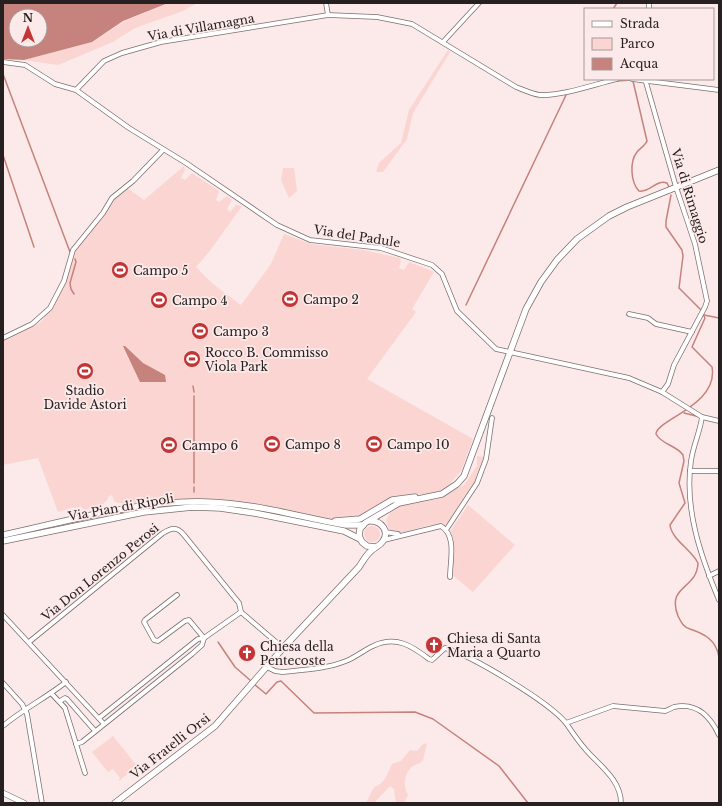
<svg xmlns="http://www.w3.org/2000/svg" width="722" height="806" font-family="'Libre Baskerville',serif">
<rect width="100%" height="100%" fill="#fbeae9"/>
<g fill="#fbd5d1">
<polygon points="168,3 197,3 183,11 135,28 113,42 58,65 24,60 92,42 125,21"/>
<polygon points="448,50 450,52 413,113 407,139 383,172 376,172 379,163 401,143 409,110"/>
<polygon points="184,166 185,170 181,178 185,180 192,173 219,191 216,200 219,202 227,196 232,200 227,209 230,212 236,205 242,206 209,252 196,267 213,284 241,305 271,264 284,234 311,244 363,250 400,258 401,261 399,268 404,270 409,262 434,272 412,309 416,312 367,379 473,439 461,471 446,488 435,493 395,496 383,501 366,513 352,518 331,519 223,500 181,499 140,503 118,503 114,501 112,495 108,497 108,499 101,506 85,510 81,507 74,508 74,507 58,512 38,458 3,465 3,339 41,322 59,296 76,250 103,217 114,199 127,188 144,200"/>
<polygon points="283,168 294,168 297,191 289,198 281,180"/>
<path d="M477,456l8,1 -10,25 -28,45c-17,-10 -46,14 -58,2l-3,-9 4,-7 11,-8 37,-6 26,-14 13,-19z"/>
<polygon points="468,505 515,545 473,592 451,574 449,533"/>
<circle cx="372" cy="534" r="8"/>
<polygon points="113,736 137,766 119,781 120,778 113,769 108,772 92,752"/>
<path d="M427,743l-4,17c-3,4 -4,3 -8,5 -10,4 -13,21 -7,30l-4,8h-8l-2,-14 -4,-3 -16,17h-8l8,-16c11,-3 13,-13 18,-23l9,-3 9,-11 7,1 5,-6z"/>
</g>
<g fill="#c6827c" fill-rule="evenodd">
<path d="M3,3h165l-45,18 -31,21 -68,18 -21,-1zM16,16h24v24h-24z"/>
<polygon points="123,346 125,346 143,363 165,375 166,382 140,382"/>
</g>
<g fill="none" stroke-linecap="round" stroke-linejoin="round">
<g stroke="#c6827c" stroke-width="1.5">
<polyline points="613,9 617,3"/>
<polyline points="3,74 70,252"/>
<polyline points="617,81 631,80"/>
<path d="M633,81l14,60c-2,5 -7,7 -10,11 -8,10 -6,31 2,39 11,2 17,-12 28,-8l2,4"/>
<polyline points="3,155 34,247"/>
<polyline points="671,195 666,221 666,227 682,250 683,256 679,288 701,310"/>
<polyline points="74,294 71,289 70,283 76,262 75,259"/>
<polyline points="466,305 567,93"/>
<path d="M703,314l2,4 -13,29 20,20c7,38 -56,53 -56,67 6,11 20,11 27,21l1,6 -5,22 6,20 -15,22c2,15 21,24 28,38 -1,27 -32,22 -20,53 3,6 5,11 12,13 15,5 26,11 29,28"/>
<polyline points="704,315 719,318"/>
<polyline points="193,386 194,392"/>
<polyline points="684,413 700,417"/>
<polyline points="194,483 194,396"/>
<polyline points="194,487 194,492"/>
<polyline points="218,642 235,667 251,681"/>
<polyline points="254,684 266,694 277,682 281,681 314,713 415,712 433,719 499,766 528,803"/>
</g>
<g stroke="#7d6f6e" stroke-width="5.5">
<g id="minor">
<polyline points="326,3 328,15"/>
<polyline points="649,9 649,3"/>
<polyline points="443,42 479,3"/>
<polyline points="3,62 25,65 55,84 76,90 129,128 186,163 277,225 310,240 381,248 432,265 442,274 457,311 496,349 629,378 662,392 702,417 719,421"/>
<polyline points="632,79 719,90"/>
<polyline points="645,79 676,187 695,244 707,301 705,307 674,365 668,384 662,392"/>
<path d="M76,90l28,-29 18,-8 39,-11 167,-27 49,2 35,7 104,63c8,3 16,7 24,8 23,1 55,-11 77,-16"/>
<polyline points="629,314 648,318 656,324 692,332"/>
<polyline points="3,338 32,324 50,308 64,281 73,250 103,213 112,198 133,181 163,150"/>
<path d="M702,417c-2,15 -9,29 -11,44 -7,48 10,96 28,139"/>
<polyline points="690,471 719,471"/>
<polyline points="446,530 477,483 486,459 492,418"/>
<polyline points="385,532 398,534"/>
<path d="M384,540l57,-14c16,10 9,34 9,51"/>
<polyline points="709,576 719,571"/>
<polyline points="177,595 145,620 144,622 154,640 158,641 185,621 189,620 204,638"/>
<polyline points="241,612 283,648"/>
<polyline points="3,615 104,724"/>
<path d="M29,642l134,-109c8,-5 14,-7 21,2l55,68 2,9"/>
<path d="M267,667l8,4 7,1c21,-2 44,-3 64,-11 10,-4 18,-11 27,-15 23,-11 39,0 56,13l3,1 13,-12c26,7 104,54 121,75l47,-17 52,5c4,-1 6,-3 9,-4 23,-5 36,9 45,28"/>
<polyline points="3,683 22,704 27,714 42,803"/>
<polyline points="51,693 65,708 85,773"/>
<polyline points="60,701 65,698 67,699 95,731"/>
<polyline points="99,718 198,639 204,638 241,612"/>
<path d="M566,723c6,9 13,19 20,27 14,16 35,30 35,53"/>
<path d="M3,726c20,-17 43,-28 63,-44"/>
<polyline points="76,744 82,742 192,654 202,645 204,638"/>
</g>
</g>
<g stroke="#7d6f6e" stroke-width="6">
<polyline id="tertiary" points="3,793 24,803"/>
</g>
<g stroke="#7d6f6e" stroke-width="7">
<g id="secondary">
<polyline points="335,521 360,519 392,500 415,497"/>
<path d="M3,535c65,-14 136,-35 203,-33 48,1 93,15 140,23h17"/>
<polyline points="3,541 144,512 193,507 220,508 254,513 344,531 360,539"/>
<polyline points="375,547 367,546 362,542 359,536 360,529 365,523 399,503 442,494 457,484 464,476 526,309 541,282 557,260 577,239 609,216 627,207 719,170"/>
<path d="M115,803l100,-77 68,-78 76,-81c4,-6 7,-12 12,-16 4,-4 9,-5 12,-10 7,-10 -2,-20 -12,-20"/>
</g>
</g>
<use href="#minor" stroke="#fff" stroke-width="4"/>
<use href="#tertiary" stroke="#fff" stroke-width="5"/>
<use href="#secondary" stroke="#fff" stroke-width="5.5"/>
</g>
<defs>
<g id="stadium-disc" transform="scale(0.9)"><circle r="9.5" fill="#c33435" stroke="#fbeae9"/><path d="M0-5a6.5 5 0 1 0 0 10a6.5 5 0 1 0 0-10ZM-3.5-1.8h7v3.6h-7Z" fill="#fff"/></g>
<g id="church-disc" transform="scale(0.9)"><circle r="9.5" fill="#c33435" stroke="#fbeae9"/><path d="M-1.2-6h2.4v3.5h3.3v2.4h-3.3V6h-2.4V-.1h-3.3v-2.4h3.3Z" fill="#fff"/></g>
</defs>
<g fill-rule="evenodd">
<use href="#stadium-disc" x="120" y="270"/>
<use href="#stadium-disc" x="290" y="299"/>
<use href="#stadium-disc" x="159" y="300"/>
<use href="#stadium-disc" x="200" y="331"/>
<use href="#stadium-disc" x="192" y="359"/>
<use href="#stadium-disc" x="85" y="371"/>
<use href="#stadium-disc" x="272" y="444"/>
<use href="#stadium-disc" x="374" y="444"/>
<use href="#stadium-disc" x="169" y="445"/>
<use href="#church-disc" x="434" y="645"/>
<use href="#church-disc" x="247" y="653"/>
</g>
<g text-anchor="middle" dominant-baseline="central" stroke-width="3.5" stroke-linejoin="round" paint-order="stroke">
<g font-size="12" fill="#262020" stroke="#fbeae9">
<text transform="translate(201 27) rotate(-10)">Via di Villamagna</text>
<text transform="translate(690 196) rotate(73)">Via di Rimaggio</text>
<text transform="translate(357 236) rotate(9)">Via del Padule</text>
<text transform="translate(121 507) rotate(-10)">Via Pian di Ripoli</text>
<text transform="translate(100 572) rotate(-39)">Via Don Lorenzo Perosi</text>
<text transform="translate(170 746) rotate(-38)">Via Fratelli Orsi</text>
</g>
<g font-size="12" fill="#262020" stroke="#fbeae9" text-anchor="start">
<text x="133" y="270">Campo 5</text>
<text x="303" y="299">Campo 2</text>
<text x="172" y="300">Campo 4</text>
<text x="213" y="331">Campo 3</text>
<text x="205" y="352">Rocco B. Commisso<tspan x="205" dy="14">Viola Park</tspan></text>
<text x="85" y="390" text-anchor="middle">Stadio<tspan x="85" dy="14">Davide Astori</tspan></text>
<text x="285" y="444">Campo 8</text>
<text x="387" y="444">Campo 10</text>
<text x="182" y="445">Campo 6</text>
<text x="447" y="638">Chiesa di Santa<tspan x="447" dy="14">Maria a Quarto</tspan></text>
<text x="260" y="646">Chiesa della<tspan x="260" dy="14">Pentecoste</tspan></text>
</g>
</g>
<rect width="722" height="806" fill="none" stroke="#262020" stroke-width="8"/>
<rect x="584" y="8" width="130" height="72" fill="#fbeae9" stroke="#a69999"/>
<rect x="592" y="21" width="20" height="6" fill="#ffffff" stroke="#a69999"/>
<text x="620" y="28" font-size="12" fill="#262020">Strada</text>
<rect x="592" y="38" width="20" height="12" fill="#fbd5d1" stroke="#a69999"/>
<text x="620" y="48" font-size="12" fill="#262020">Parco</text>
<rect x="592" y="58" width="20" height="12" fill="#c6827c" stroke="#a69999"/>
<text x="620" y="68" font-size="12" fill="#262020">Acqua</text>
<g transform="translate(28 28)"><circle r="19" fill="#fbeae9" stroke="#a69999"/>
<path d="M0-3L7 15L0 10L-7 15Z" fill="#c33435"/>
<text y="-6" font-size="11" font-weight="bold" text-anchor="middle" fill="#262020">N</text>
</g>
</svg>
